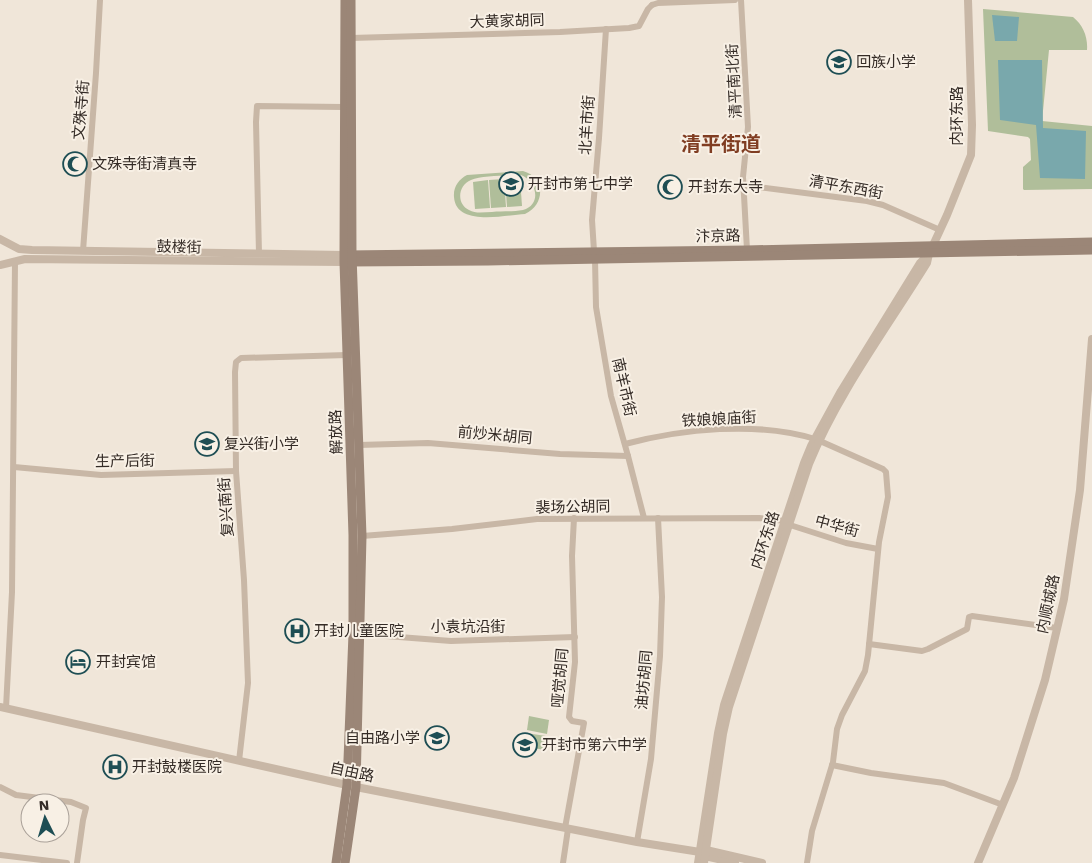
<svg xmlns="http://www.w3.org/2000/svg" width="1092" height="863" font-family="'Work Sans','Noto Sans SC',sans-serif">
<rect width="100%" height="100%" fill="#f0e6d9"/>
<g fill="#b0be9a" fill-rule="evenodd">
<path d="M983,9l90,8c10,8 15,20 14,33h-38l-7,71 50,5v63l-68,1 -1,-1v-22l8,-7 -1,-21 -2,-2 -40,-6z"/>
<path d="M523,171c22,6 23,33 2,43 -20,1 -69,13 -71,-17 -1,-10 5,-18 13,-22zM521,175c16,6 21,30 2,35 -10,2 -21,1 -31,2 -8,0 -16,2 -23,-2 -13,-6 -11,-25 2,-30 11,-5 37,-4 50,-5z"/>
<polygon points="520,178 522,206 507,207 505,179"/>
<polygon points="504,179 506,207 491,208 489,180"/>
<polygon points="488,180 490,208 475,209 473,182"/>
<polygon points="529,716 549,720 547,734 527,730"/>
<polygon points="526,733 546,736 544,750 524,746"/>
</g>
<g fill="#79a8ac">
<polygon points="992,15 1019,17 1017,41 995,41"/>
<polygon points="998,60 1042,60 1043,128 1086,131 1085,179 1040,178 1036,125 1000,120"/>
</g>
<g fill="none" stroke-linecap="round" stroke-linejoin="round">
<g stroke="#c8b7a6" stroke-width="6">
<polyline points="741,0 748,127 743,177 747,250"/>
<polyline points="652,5 658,3 735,0"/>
<polyline points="351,38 560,32 629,28 639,26 648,9 652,5"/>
<polyline points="743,185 867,201 883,205 940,230"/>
<polyline points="83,251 96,73 100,0"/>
<polyline points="594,251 592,220 599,138 606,29"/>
<polyline points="259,254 256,122 257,106 343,107"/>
<polyline points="595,259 596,307 611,396 628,456 644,518"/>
<path d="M625,444c57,-15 132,-23 190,-5"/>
<polyline points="359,445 428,443 560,454 628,456"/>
<polyline points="14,467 101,475 236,471"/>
<polyline points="790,525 846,543 878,549"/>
<polyline points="362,536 452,529 537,519 759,518 785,521"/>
<polyline points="360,634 451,641 575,637"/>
<polyline points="869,644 922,651 928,649 967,629 969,617 972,616 1057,628"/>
<polyline points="6,708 12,592 15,262"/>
<polyline points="239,761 248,683 244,580 236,471 235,372 236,362 241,358 347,355"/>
<polyline points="832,765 871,773 944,783 1003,805"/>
<polyline points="0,787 16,795 71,802 86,808 83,820 77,863"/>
<polyline points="565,828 584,723 572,721 569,717 575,662 572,556 574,518"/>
<polyline points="637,842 651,759 660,656 662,597 658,518"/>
<polyline points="0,855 67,863"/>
<polyline points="563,863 568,829"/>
<polyline points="807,863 812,831 833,762 837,729 842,715 865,671 868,655 879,542 888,497 886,472 883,469 820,441"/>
</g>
<g stroke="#c8b7a6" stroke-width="8">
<polyline points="0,239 19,249 32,250 344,255"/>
<polyline points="0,265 25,259 344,262"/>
<polyline points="0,707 356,787 637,842 700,852 705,856 735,863"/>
<polyline points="703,851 706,850 762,863"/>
<polyline points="698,863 718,733 724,705 804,463 811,446 841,391 920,263 929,254"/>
<path d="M704,863l19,-129 6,-27 80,-243c29,-71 78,-136 118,-201l2,-9 18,-39 24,-60 1,-30 -4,-125"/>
<polyline points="978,863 1014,778 1045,680 1064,599 1080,490 1092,339"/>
</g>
<g stroke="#9b8677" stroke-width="9">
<polyline points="347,255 747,250 1092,242"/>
<polyline points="347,262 488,261 1092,250"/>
<polyline points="336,863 347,785 353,634 353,535 344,262 345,0"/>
<polyline points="345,863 356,787 362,536 352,255 351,0"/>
</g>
</g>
<defs>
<g id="school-ring" transform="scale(1.25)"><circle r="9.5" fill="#f8f0e5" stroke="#1e4e54" stroke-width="1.5"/><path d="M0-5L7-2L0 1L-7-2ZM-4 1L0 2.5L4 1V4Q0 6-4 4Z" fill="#1e4e54"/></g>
<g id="mosque-ring" transform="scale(1.25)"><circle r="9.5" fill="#f8f0e5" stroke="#1e4e54" stroke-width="1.5"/><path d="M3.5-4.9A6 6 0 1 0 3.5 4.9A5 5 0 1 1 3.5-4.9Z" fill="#1e4e54"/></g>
<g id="hospital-ring" transform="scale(1.25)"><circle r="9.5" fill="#f8f0e5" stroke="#1e4e54" stroke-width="1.5"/><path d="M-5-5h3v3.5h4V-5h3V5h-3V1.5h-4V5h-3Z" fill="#1e4e54"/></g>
<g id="hotel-ring" transform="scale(1.25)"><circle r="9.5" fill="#f8f0e5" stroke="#1e4e54" stroke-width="1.5"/><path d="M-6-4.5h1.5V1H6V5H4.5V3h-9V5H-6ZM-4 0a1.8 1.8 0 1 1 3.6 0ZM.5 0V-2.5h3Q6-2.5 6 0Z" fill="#1e4e54"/></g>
</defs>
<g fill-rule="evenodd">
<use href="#school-ring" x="839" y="62"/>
<use href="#mosque-ring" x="75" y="164"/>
<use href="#school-ring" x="511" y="184"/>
<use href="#mosque-ring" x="670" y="187"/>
<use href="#school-ring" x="207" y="444"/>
<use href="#hospital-ring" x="297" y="631"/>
<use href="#hotel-ring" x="78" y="662"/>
<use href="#school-ring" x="437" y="738"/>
<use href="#school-ring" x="525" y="745"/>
<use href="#hospital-ring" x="115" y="767"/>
</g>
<g text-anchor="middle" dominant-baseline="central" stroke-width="4" stroke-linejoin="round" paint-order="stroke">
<g font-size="15" fill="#342b26" stroke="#f8f0e5">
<text transform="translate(507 21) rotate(-2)">大黄家胡同</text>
<text transform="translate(734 81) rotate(-93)">清平南北街</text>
<text transform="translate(81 110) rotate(-85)">文殊寺街</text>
<text transform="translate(957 116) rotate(-90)">内环东路</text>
<text transform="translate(587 125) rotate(-86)">北羊市街</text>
<text transform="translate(846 187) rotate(10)">清平东西街</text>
<text transform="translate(718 236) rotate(-1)">汴京路</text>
<text transform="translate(179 247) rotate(1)">鼓楼街</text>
<text transform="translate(624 387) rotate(77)">南羊市街</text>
<text transform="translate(719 419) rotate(-3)">铁娘娘庙街</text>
<text transform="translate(336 432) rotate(-92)">解放路</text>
<text transform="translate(495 435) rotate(5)">前炒米胡同</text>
<text transform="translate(125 461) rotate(-1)">生产后街</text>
<text transform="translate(226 507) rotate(-94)">复兴南街</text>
<text transform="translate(573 507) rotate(-1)">裴场公胡同</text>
<text transform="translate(837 526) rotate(15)">中华街</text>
<text transform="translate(765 540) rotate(-72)">内环东路</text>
<text transform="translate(1048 604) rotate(-78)">内顺城路</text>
<text x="468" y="627">小袁坑沿街</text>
<text transform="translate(560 678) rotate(-85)">哑觉胡同</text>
<text transform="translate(644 680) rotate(-85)">油坊胡同</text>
<text transform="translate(352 772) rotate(12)">自由路</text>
</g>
<g font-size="15" fill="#342b26" stroke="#f8f0e5" text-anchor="start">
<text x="856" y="62">回族小学</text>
<text x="92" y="164">文殊寺街清真寺</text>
<text x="528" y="184">开封市第七中学</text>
<text x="688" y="187">开封东大寺</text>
<text x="224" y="444">复兴街小学</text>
<text x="314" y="631">开封儿童医院</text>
<text x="96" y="662">开封宾馆</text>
<text x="420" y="738" text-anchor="end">自由路小学</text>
<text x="542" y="745">开封市第六中学</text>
<text x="132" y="767">开封鼓楼医院</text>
</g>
<g font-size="20" font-weight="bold" fill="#803d22" stroke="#f8f0e5">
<text x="721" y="144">清平街道</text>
</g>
</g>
<g transform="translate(45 818) rotate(355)"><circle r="24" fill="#f8f0e5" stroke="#aaa199"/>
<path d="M0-4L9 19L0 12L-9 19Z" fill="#1e4e54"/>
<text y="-8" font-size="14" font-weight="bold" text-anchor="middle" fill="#342b26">N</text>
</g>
</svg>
